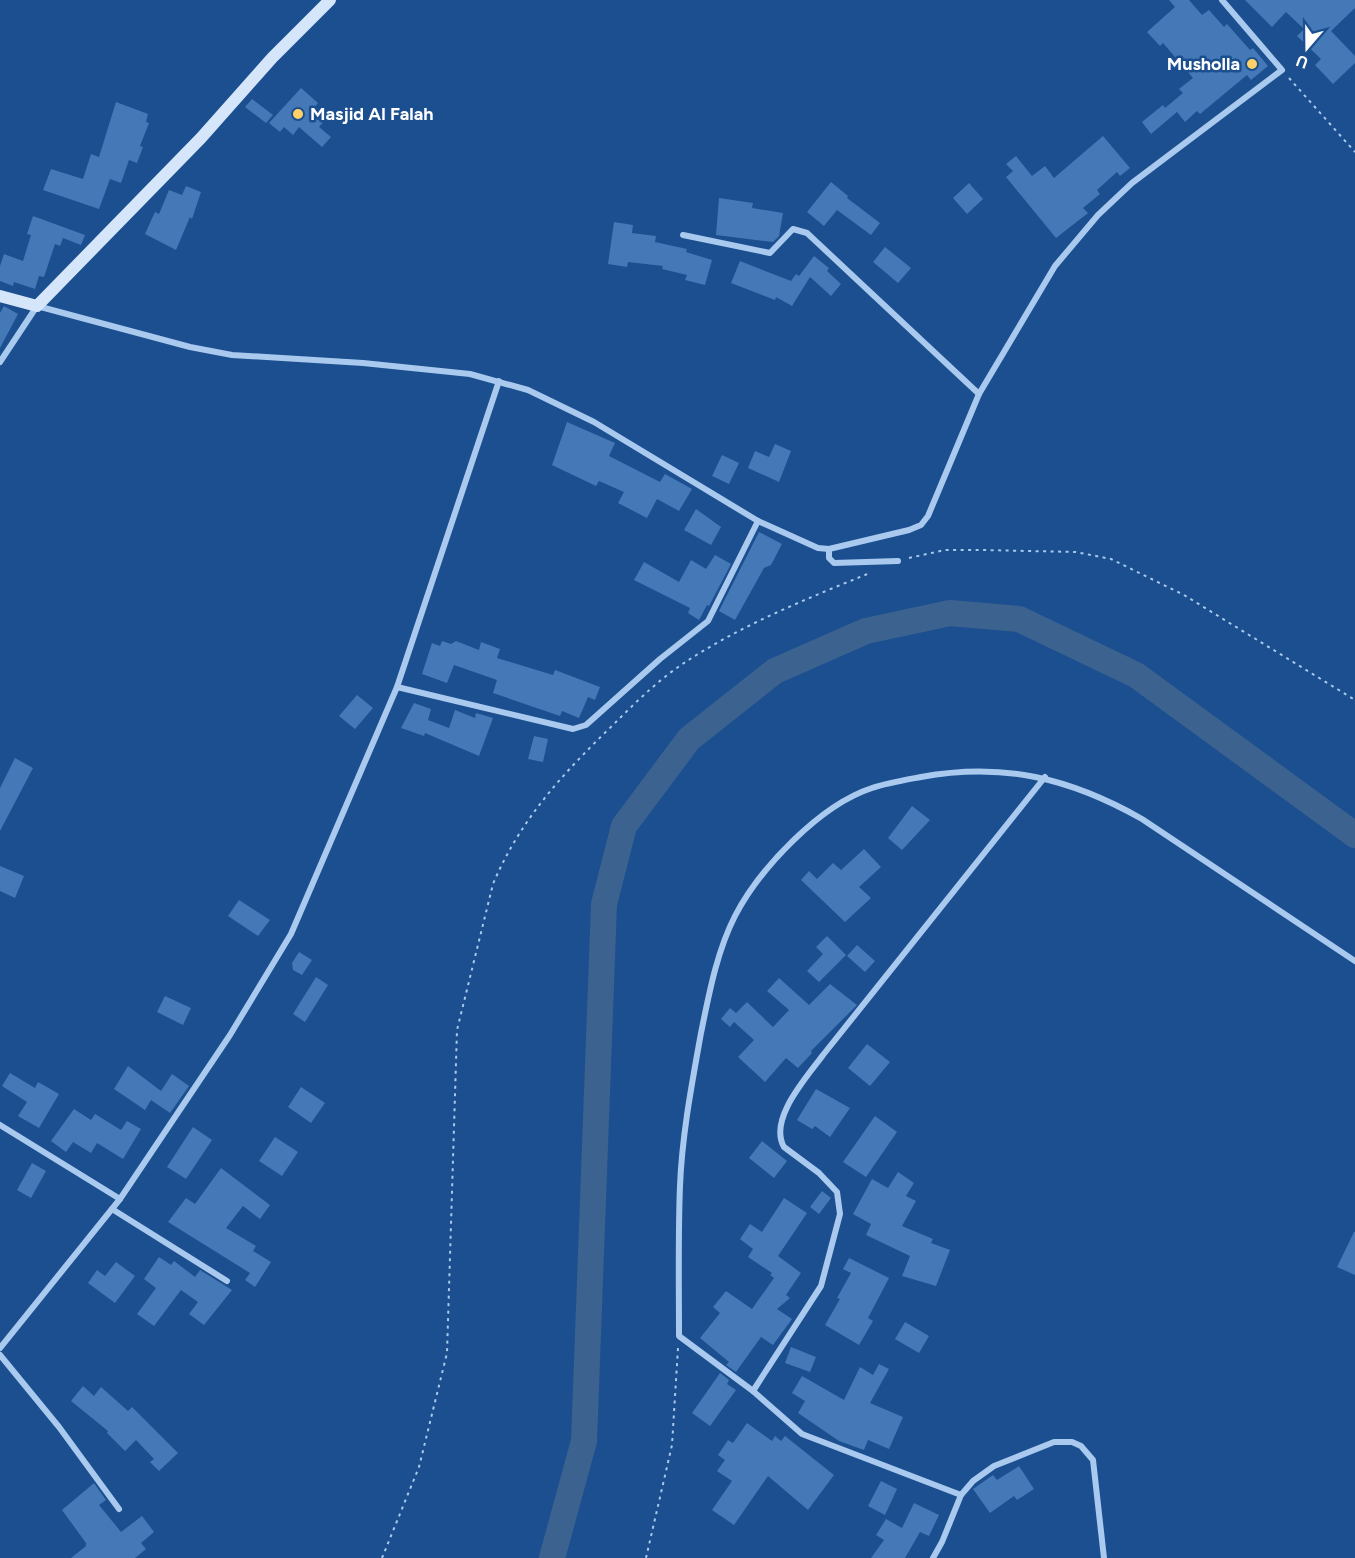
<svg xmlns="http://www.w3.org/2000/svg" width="1355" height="1558" font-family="Figtree,sans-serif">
<rect width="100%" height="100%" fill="#1b4f8f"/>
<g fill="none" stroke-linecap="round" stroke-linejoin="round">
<polyline stroke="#3c6290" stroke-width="26" points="552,1558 584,1441 604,904 624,826 689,739 775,671 866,631 950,613 1019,619 1136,675 1355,835"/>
</g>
<g fill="#4478b7">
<polygon points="1169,0 1189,0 1202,15 1209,10 1224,27 1227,24 1250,50 1253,48 1268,66 1251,80 1247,75 1200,114 1197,111 1185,122 1177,112 1151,134 1142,122 1163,105 1165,108 1183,93 1179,89 1193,78 1163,43 1160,46 1147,32 1175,7"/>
<polygon points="1245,0 1355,0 1355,8 1331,31 1355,56 1355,63 1333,84 1315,65 1321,59 1297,36 1304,29 1286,12 1272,27"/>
<polygon points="301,88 318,103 313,109 325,120 319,127 331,137 322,147 299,127 293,135 284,127 280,132 269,123"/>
<polygon points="252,99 273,115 266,123 245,107"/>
<polygon points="116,102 148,114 146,122 149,123 140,146 143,147 137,163 129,160 121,183 110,179 99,209 43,190 51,169 83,179 91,154 99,157"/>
<polygon points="1103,136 1130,168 1120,176 1117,172 1097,190 1100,194 1083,208 1088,213 1056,238 1006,177 1013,171 1006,164 1016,156 1032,176 1045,166 1054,178"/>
<polygon points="831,182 848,196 847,198 880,223 871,235 837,210 824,226 807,212"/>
<polygon points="969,183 983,199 967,214 953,198"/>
<polygon points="186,186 201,192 192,219 190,217 176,250 145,234 155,212 159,214 169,190 182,195"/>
<polygon points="719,198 753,203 752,208 783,213 779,236 773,242 716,235"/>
<polygon points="33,216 85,235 81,245 63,238 60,246 55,244 44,277 39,276 35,289 14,282 13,286 0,281 0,266 4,254 23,261 31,235 27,234"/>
<polygon points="614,222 633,225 632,233 656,236 655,242 687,249 686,252 712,260 705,285 685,280 687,275 662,269 663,266 628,262 627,267 608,264"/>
<polygon points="885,247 911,268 898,283 873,262"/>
<polygon points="814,256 829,268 827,271 841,284 831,296 810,277 792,306 776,297 775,300 731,283 740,261 791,281 796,274 799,276"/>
<polygon points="4,306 18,314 0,348 0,313"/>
<polygon points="567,422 615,443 609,456 660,482 665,474 692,489 679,511 657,499 647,518 618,503 624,492 599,481 596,486 552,465"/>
<polygon points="775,444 791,451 779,482 748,468 755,451 769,457"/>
<polygon points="722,455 739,463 729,484 712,476"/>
<polygon points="696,509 721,527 711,545 684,530"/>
<polygon points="759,532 782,544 771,565 764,568 735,620 719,611"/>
<polygon points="715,555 731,564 709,606 707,605 699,620 688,613 690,608 634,580 644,562 679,582 691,560 706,569"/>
<polygon points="442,641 451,644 456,641 479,650 481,642 500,649 497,658 553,675 555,670 600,687 595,700 588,697 579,718 562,711 560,716 493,693 497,680 454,665 447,683 422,674 432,643 440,646"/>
<polygon points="357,695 373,708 355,729 339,716"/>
<polygon points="414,703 431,709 428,720 449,728 455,710 475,718 476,713 493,718 479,756 425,733 424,736 401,728"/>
<polygon points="534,736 548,739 543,762 528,759"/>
<polygon points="15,758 33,768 0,831 0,788"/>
<polygon points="912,806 930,820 902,850 888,838"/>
<polygon points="864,849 881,867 859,887 871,898 845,922 801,880 809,871 817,879 833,863 841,870"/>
<polygon points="0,866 24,876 15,898 0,891"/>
<polygon points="239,900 270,920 258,936 228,916"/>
<polygon points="827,936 846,955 819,982 807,971 823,954 816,947"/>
<polygon points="857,945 875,961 865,972 847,956"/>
<polygon points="299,952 312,960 302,975 293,970 292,963"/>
<polygon points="316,977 328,985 305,1022 293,1014"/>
<polygon points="779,978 809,1005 830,984 857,1005 811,1051 812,1053 798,1068 786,1058 765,1082 738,1057 754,1040 734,1022 730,1027 721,1019 730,1008 736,1013 747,1002 773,1027 789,1010 767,991"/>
<polygon points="165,996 191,1008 183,1025 157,1012"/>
<polygon points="867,1044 890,1062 870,1086 848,1068"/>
<polygon points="128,1066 161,1091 172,1074 189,1086 170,1113 151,1100 145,1110 114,1089"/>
<polygon points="10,1073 35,1088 38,1082 59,1094 39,1128 18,1116 27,1102 2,1086"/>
<polygon points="301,1087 325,1103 311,1123 288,1107"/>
<polygon points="816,1089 850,1108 830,1137 815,1126 812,1129 797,1120"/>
<polygon points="74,1109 91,1120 95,1114 121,1130 127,1121 141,1129 123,1159 97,1143 91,1153 73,1142 66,1152 51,1141"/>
<polygon points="875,1116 897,1132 866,1177 843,1162"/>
<polygon points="193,1127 212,1140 186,1179 167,1167"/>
<polygon points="275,1137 298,1152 282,1176 259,1161"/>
<polygon points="762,1141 787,1161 774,1178 749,1158"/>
<polygon points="32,1163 46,1171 31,1198 17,1190"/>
<polygon points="221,1168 270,1205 260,1219 243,1206 226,1228 256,1246 253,1251 271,1262 255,1287 245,1280 250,1273 168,1222 186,1198 195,1204"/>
<polygon points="898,1172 914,1183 906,1196 916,1201 902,1226 933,1239 931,1243 950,1250 936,1286 902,1276 910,1256 866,1235 871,1224 853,1214 872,1179 888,1188"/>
<polygon points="822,1191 831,1198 819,1214 810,1207"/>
<polygon points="784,1198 807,1213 778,1256 801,1273 786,1295 790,1298 777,1309 792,1319 773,1345 761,1337 736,1372 726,1365 729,1362 700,1338 720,1313 713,1307 726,1291 752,1309 774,1278 770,1275 772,1273 748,1257 753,1249 740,1239 750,1224 762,1232"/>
<polygon points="1354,1232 1355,1232 1355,1275 1337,1267"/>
<polygon points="159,1257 171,1265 174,1261 195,1277 200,1270 232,1290 204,1325 189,1314 198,1302 181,1290 154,1326 137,1314 156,1288 144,1279"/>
<polygon points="849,1258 889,1278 868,1318 873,1321 859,1345 825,1325 840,1299 837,1298 851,1273 843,1269"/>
<polygon points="116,1262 135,1276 115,1303 88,1283 97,1270 105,1276"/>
<polygon points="905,1322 929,1336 919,1353 895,1339"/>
<polygon points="791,1347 816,1357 810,1372 785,1363"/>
<polygon points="879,1364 889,1369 870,1403 903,1417 889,1449 868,1440 864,1450 839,1441 798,1413 805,1401 792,1393 802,1376 844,1400 860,1367 873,1375"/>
<polygon points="720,1373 729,1380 727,1384 736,1390 710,1426 692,1413"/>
<polygon points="83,1386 94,1396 101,1387 128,1411 132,1407 178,1453 159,1471 150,1462 154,1459 136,1440 125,1451 107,1433 108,1431 71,1401"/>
<polygon points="747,1423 772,1441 775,1436 781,1441 785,1436 834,1475 808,1510 768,1476 734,1525 712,1510 732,1481 717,1471 725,1460 718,1455 728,1440 733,1443"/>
<polygon points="1019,1466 1034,1489 1017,1500 1014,1496 990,1513 973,1489 993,1475 997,1480"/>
<polygon points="881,1481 897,1489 885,1515 868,1506"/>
<polygon points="94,1483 106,1500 99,1505 121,1532 142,1516 154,1532 141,1543 146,1549 135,1558 71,1558 86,1546 86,1543 62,1510"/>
<polygon points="914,1503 939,1515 929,1536 920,1532 905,1558 871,1558 884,1540 876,1535 886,1519 902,1528"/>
</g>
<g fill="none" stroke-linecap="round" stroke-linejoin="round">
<g stroke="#a9c9ee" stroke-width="2" stroke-dasharray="3 4.5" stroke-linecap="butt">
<polyline points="1289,78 1355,152"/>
<polyline points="909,558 945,550 982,550 1076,552 1111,559 1184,595 1355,700"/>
<path d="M382,1558l37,-91 28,-114 10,-323 36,-146c27,-64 70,-111 120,-159 21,-21 43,-43 68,-60 56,-38 127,-67 189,-92"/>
<polyline points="646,1558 672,1445 678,1348"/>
</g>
<g stroke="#a9c9ee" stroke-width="6">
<polyline points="683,235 770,253 793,229 807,233 979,394"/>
<polyline points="0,362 37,306 190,347 232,355 363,363 470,374 528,390 594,422 758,521 818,548 829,549 909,530 921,525 928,516 979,394 1055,266 1098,215 1132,183 1282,70 1222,0"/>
<polyline points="829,549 829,558 834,563 898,561"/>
<polyline points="397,687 573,729 586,725 660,659 708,621 758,521"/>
<polyline points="0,1125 120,1199"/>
<polyline points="112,1209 227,1281"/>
<polyline points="0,1348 120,1199 230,1035 291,934 397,687 499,381"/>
<polyline points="0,1355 59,1427 119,1509"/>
<path d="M753,1391l-74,-55c0,-50 -1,-100 1,-150 2,-51 12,-103 21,-153 8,-39 16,-82 34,-117 25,-48 85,-111 137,-128 15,-5 33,-8 49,-11 82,-15 149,1 221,42l213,142"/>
<polyline points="961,1495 973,1481 994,1466 1054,1442 1072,1442 1081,1446 1093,1460 1104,1558"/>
<path d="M933,1558l9,-16 19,-47 -159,-61 -49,-43 68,-105 19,-72 -3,-22 -18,-19 -35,-26c-16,-28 23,-70 39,-92l222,-278"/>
</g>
<polyline stroke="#d6e6fa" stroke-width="12" points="0,296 37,306 201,138 272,58 330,0"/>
</g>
<g fill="#ffd166" stroke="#1b4f8f" stroke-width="2">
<circle cx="1252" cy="64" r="6"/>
<circle cx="298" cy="114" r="6"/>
</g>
<g text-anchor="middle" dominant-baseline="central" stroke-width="5" stroke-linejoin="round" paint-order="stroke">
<g font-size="18" font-weight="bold" fill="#fff" stroke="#1b4f8f" text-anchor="end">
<text x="1240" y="64">Musholla</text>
<text x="310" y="114" text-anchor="start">Masjid Al Falah</text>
</g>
</g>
<g transform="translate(1307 48) rotate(200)" stroke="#1b4f8f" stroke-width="4.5" paint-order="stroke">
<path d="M0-4.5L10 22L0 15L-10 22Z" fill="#ffffff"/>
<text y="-9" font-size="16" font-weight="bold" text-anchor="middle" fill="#ffffff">U</text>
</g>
</svg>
